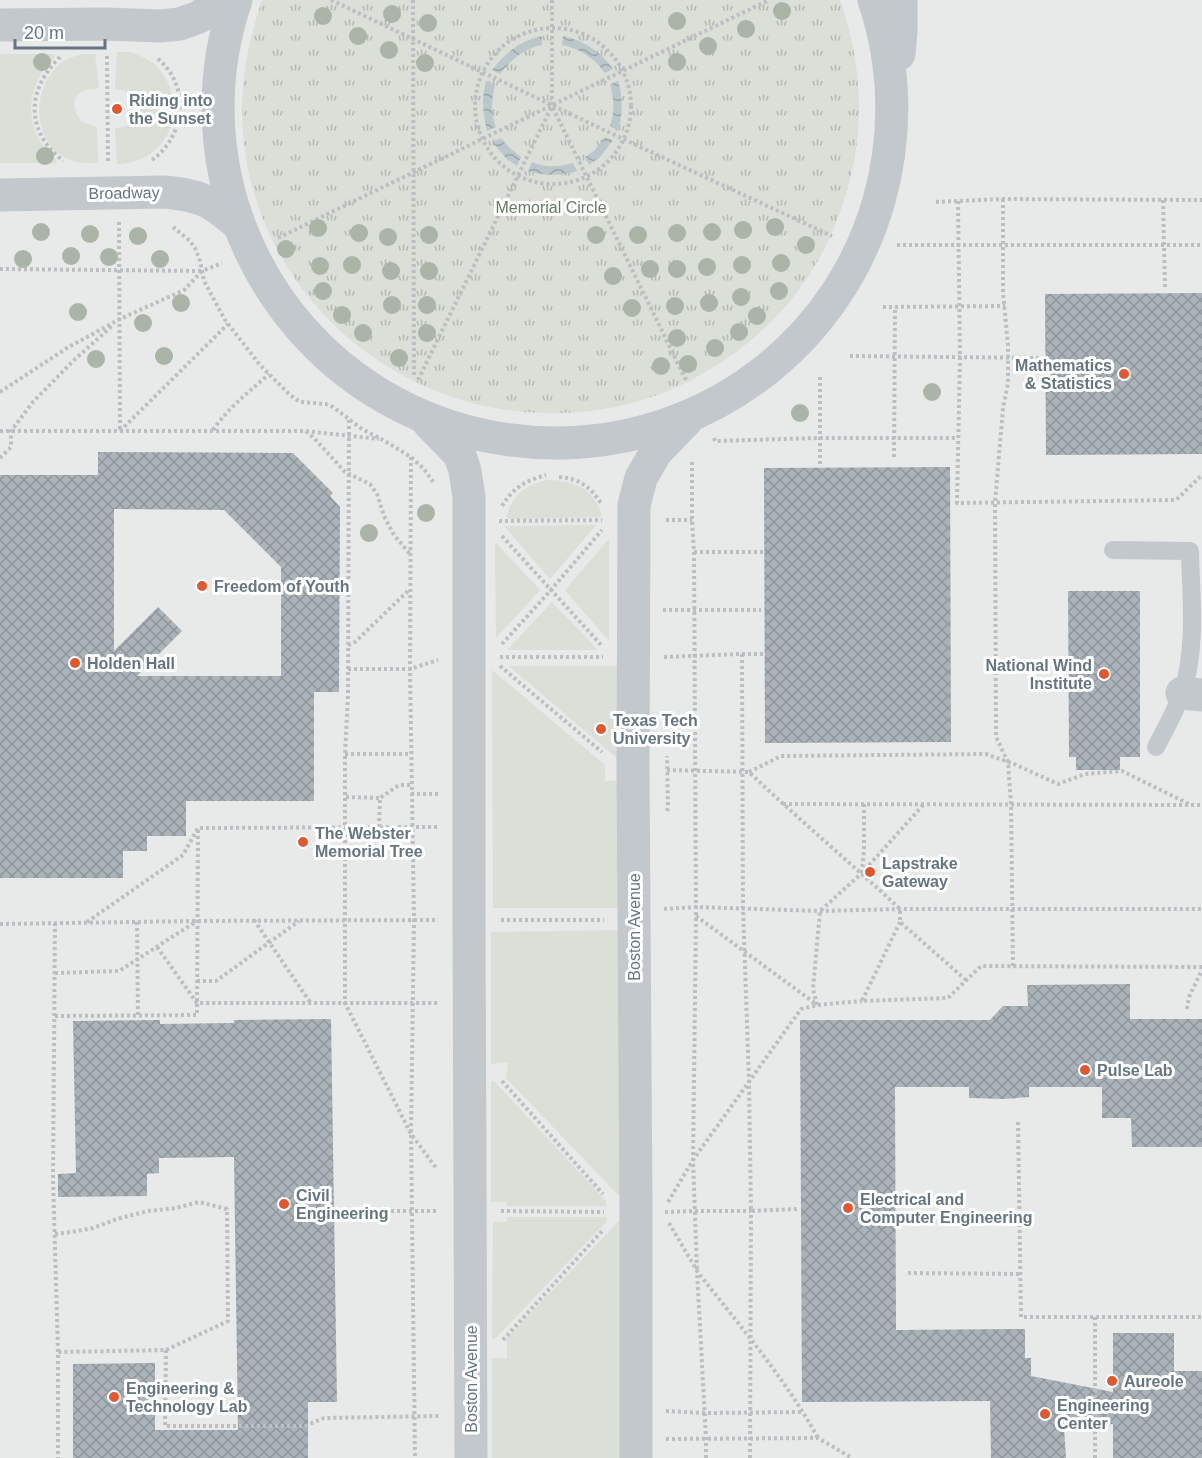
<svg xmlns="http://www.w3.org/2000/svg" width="1202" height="1458" font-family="Helvetica,sans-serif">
<defs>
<pattern id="park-tufts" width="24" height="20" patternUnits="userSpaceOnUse" patternTransform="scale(1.5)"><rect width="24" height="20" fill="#dadfd7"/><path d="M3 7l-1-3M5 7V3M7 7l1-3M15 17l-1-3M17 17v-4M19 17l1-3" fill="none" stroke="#b4b9b4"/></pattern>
<pattern id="water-waves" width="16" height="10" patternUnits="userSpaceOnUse" patternTransform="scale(1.5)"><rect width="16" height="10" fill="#bbc7cb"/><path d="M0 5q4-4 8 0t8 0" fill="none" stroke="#9ca6aa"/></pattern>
<pattern id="building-cross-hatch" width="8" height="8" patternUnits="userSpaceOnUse" patternTransform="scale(1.5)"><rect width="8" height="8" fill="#aab3b9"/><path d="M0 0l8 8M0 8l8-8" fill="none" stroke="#8e969c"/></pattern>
</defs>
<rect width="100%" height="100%" fill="#fafaf8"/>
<rect fill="#e8e9e9" x="0" y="0" width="1202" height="1458"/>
<g fill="#dadfd7">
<path d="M117,52c4,0 9,0 13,0 5,1 9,4 13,5 15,7 24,19 28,35 11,37 -15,72 -54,72l-2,-36c32,0 31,-37 0,-39z"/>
<path d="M0,54h55v3c-31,28 -33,75 1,102v4h-56z"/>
<path d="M83,54h12l4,34c-5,2 -11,1 -16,3 -14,6 -8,23 -1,31l15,5 1,36c-9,0 -19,1 -28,-3 -35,-14 -40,-65 -15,-91 7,-9 17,-12 28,-15z"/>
<path d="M547,480c28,1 45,7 55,35l-2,2 -92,2 -2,-3c8,-22 19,-31 41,-36z"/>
<polygon points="596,525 550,579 504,526"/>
<polygon points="609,539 609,641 565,590"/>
<polygon points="495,542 540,590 496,638"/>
<polygon points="552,602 598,650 507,650"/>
<polygon points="509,666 620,666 619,760"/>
<polygon points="492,670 605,765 605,781 622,780 622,908 493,908"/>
<polygon points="621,930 622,1199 506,1078 508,1062 491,1064 491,932"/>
<polygon points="491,1081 494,1081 606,1201 606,1206 507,1206 507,1202 491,1202"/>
<polygon points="507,1217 607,1217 607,1221 495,1339 492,1339 493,1222 507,1222"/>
<polygon points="619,1221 623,1221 623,1458 492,1458 492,1358 507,1359 507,1338"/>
</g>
<path fill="url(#park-tufts)" d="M262,0h578c29,83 25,164 -13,243 -25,53 -68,98 -120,128 -49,30 -107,44 -165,42 -163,-5 -299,-137 -300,-302 0,-38 8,-75 20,-111z"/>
<g fill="url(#water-waves)">
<path d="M542,36v9c-18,3 -31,15 -42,29l-8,-4c14,-18 28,-29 50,-34z"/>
<path d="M563,36c22,5 37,15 50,33l-8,4c-11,-15 -24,-24 -43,-28z"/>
<path d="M486,81l9,4c-4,15 -4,28 1,42l-9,4c-4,-19 -6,-30 -1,-50z"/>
<path d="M618,81c5,16 5,32 0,49l-8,-4c5,-15 4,-28 0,-42z"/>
<polygon points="605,137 613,140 601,156 589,165 585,157 594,151"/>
<polygon points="501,138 511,149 521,157 517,166 506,158 492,142"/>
<path d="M532,162c14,6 27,5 41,1l4,8c-16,5 -33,5 -49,0z"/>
</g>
<g fill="url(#building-cross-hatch)" fill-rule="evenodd">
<polygon points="1202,293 1202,454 1046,455 1045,294"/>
<path d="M98,452l195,1 40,40 -3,3 10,11 -1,185h-25v109h-128v35h-39v15h-24v27h-123v-403h98zM114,509l110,1 57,57v109h-144l45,-45 -24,-24 -44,44z"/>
<polygon points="950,467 951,742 765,743 764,468"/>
<polygon points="1068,591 1140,591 1140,757 1120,757 1120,770 1076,770 1076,757 1069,757"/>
<polygon points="1130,984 1130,1019 1202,1019 1202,1147 1132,1147 1131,1118 1102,1118 1102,1087 1029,1087 1029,1097 1004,1099 969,1098 969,1087 895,1087 896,1330 1025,1329 1025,1358 1031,1358 1031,1376 1113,1392 1113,1333 1174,1333 1174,1371 1202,1371 1202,1458 1113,1458 1113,1424 1064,1428 1066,1458 991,1458 990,1401 802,1402 800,1020 990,1020 1003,1006 1028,1006 1027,985"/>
<polygon points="331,1019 337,1402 308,1402 308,1458 73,1458 73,1364 155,1363 155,1430 238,1430 234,1157 159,1158 159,1173 147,1174 147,1196 58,1197 58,1174 76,1173 73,1021 160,1020 160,1024 234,1023 234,1020"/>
</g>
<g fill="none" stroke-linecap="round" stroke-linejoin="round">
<g stroke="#bbbfc2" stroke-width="4" stroke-dasharray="3 3" stroke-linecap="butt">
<polyline points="331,0 623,139 832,236"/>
<polyline points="413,0 414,377"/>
<polyline points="552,0 552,106 687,382"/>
<circle cx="553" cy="106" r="78"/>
<polyline points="107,56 108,162"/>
<path d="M60,57c-22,22 -34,50 -18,80 5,9 13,17 21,24"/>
<path d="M152,160c34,-25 39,-74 5,-102"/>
<polyline points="1003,199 1003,292 1008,345 1008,384 1003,408 995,503 996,737 1008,762 1011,804 1013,966"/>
<polyline points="1163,200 1165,289"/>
<polyline points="958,201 960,357 957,503 1176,500 1202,475"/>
<polyline points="936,202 1003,199 1202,200"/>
<polyline points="119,222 120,431"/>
<polyline points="173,227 190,241 195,248 200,261 204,281 225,320 260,365 290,395 300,402 326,404 333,407 362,429 383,440 411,457 424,469 434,483"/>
<polyline points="278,238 769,0"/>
<polyline points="897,245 1202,245"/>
<polyline points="0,269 201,271"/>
<polyline points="883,307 1005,306"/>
<polyline points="850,356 1044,358"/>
<polyline points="820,377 820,467"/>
<polyline points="418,380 552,106"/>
<polyline points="0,392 67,348 120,319 184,290 202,271 222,263"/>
<polyline points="349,420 348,695 345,754 345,1003 411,1134 437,1169"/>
<path d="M213,430c15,-22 36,-38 56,-56"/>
<polyline points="0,431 305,431 379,439"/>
<polyline points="120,431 228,324"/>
<polyline points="306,431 314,438 345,472 370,484 377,494 384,516 394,535 410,554"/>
<polyline points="714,438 715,441 820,438 958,438"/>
<polyline points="411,457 410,669 414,920 411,1134 415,1458"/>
<polyline points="894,457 895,307"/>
<polyline points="0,458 11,447 11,431 33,402 73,361 113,325"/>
<polyline points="692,462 692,520 694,552 696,916 693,1160 697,1271"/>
<path d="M559,477c21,2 30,9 42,26"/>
<path d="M502,506c12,-19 23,-25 44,-31"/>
<polyline points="666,520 692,520"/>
<polyline points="499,521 602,520"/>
<polyline points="502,536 602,646"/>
<polyline points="694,552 764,552"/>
<polyline points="663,610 761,610"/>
<polyline points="502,644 551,590 602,530"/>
<polyline points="348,645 355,642 409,590"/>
<polyline points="742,654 743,908 749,1081 751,1211 797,1209"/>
<polyline points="500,657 603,657"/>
<polyline points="664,657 742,654 765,654"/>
<polyline points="500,666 602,752"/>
<polyline points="348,669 410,669 438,660"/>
<polyline points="345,754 410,754"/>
<path d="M667,770l82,2c49,47 102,91 151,137v13l66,58"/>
<polyline points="749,772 781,756 986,754 1014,764 1058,784 1085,774 1122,771 1189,804"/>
<polyline points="411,794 438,794"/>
<polyline points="346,797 380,798"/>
<polyline points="783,804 1202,805"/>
<polyline points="667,811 668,808 667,756"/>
<polyline points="379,827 380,798 399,785 411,785"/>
<polyline points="862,873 864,849 864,804"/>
<polyline points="664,909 696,907 820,911 900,909 1202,909"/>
<polyline points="696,916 816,1004"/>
<polyline points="254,920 310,1002"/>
<polyline points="501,920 604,920"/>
<polyline points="87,922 183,855 198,828 439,827"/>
<polyline points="137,922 138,1016"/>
<polyline points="900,922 862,1001 948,998 981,966 1202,967"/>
<polyline points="55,923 53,1178 58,1352 58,1458"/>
<polyline points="0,924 197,921 437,920"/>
<polyline points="157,947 197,1003 439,1003"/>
<polyline points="55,973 119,971 197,921"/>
<polyline points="197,981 216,981 299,921"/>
<polyline points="817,1005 813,989 820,911 862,873 924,804"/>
<polyline points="1187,1009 1189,997 1202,970"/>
<polyline points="55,1016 197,1015 198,829"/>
<polyline points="502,1081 603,1194"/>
<polyline points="1018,1122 1021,1317 1202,1317"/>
<polyline points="668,1202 693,1160 801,1009 817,1005 862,1001"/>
<polyline points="343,1211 438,1211"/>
<polyline points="501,1211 604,1212"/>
<polyline points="665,1212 696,1211 751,1211 750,1458"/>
<polyline points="669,1223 696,1269"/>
<polyline points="55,1234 72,1232 93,1228 117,1219 148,1211 176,1208 199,1202 227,1209 228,1321 166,1350 58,1352"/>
<polyline points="908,1273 1020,1274"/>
<polyline points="1095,1317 1095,1458"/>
<polyline points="503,1340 603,1230"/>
<polyline points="166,1350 165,1426 305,1426 324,1418 439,1416"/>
<polyline points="666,1411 705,1413 803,1412"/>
<polyline points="666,1439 818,1438 852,1458"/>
<path d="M706,1458v-19l-9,-168c42,54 88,107 121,167"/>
</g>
<path stroke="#c3c8cc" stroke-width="18" d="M1113,550l77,1c1,45 7,99 -8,142 -7,19 -17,37 -26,54"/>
<g stroke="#c3c8cc" stroke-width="33">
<path d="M236,0c-28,82 -23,171 14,250 27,58 71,108 126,142 121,75 278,67 390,-22 111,-88 153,-236 108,-370"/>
<polyline points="0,25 106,24 160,26 180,24 199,17 224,0"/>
<polyline points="899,54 901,31 901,0"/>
<path d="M0,195l164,-3c37,3 47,9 75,33"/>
<polyline points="428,422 460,455 465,471 469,497 469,921 471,1458"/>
<polyline points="1182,693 1202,695"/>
<polyline points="636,1458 636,1212 633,769 634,505 641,478 656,452 686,421"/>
</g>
</g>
<g fill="#aab4a7">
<circle cx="782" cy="11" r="9"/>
<circle cx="392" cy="14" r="9"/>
<circle cx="323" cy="16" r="9"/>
<circle cx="677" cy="21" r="9"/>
<circle cx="428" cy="23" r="9"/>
<circle cx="746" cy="29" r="9"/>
<circle cx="358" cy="36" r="9"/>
<circle cx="708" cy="46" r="9"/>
<circle cx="389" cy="50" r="9"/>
<circle cx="42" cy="62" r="9"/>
<circle cx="677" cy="62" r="9"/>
<circle cx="425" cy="63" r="9"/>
<circle cx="45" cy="156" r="9"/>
<circle cx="775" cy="227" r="9"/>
<circle cx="318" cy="228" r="9"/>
<circle cx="743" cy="230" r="9"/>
<circle cx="41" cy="232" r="9"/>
<circle cx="712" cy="232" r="9"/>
<circle cx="359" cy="233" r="9"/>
<circle cx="677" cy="233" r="9"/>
<circle cx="90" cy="234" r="9"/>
<circle cx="429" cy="235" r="9"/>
<circle cx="596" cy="235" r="9"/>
<circle cx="638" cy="235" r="9"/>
<circle cx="138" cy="236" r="9"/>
<circle cx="388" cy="237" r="9"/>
<circle cx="806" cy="245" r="9"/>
<circle cx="286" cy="249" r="9"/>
<circle cx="71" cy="256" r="9"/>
<circle cx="109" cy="257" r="9"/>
<circle cx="23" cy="259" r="9"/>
<circle cx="160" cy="259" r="9"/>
<circle cx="781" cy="263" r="9"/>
<circle cx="352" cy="265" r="9"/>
<circle cx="742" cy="265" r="9"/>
<circle cx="320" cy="266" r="9"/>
<circle cx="707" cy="267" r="9"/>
<circle cx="650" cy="269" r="9"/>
<circle cx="677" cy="269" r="9"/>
<circle cx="391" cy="271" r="9"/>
<circle cx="429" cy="271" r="9"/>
<circle cx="613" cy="276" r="9"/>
<circle cx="323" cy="291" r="9"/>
<circle cx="779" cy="291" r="9"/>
<circle cx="741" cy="297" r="9"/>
<circle cx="181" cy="303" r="9"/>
<circle cx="709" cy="303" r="9"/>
<circle cx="392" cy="305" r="9"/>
<circle cx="427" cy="305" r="9"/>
<circle cx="675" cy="306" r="9"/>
<circle cx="632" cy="308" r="9"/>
<circle cx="78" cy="312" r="9"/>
<circle cx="342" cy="315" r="9"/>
<circle cx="757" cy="316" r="9"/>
<circle cx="143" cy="323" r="9"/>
<circle cx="739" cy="332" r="9"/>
<circle cx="363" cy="333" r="9"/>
<circle cx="427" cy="333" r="9"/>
<circle cx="677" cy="338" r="9"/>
<circle cx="715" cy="348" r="9"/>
<circle cx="164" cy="356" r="9"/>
<circle cx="399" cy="358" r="9"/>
<circle cx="96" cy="359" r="9"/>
<circle cx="688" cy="364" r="9"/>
<circle cx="661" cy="366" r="9"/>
<circle cx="932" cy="392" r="9"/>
<circle cx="800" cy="413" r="9"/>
<circle cx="426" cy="513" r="9"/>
<circle cx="369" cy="533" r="9"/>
</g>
<g fill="#e4572e" stroke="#fff" stroke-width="2">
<circle cx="117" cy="109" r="6"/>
<circle cx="1124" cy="374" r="6"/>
<circle cx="202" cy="586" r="6"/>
<circle cx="75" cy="663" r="6"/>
<circle cx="1104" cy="674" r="6"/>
<circle cx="601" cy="729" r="6"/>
<circle cx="303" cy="842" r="6"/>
<circle cx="870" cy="872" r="6"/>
<circle cx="1085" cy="1070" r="6"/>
<circle cx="284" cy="1204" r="6"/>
<circle cx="848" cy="1208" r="6"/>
<circle cx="1112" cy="1381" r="6"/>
<circle cx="114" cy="1397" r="6"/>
<circle cx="1045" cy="1414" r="6"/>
</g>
<g text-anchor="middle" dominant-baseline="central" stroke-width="6" stroke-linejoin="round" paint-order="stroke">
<g font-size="16" font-weight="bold" fill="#657683" stroke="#fff" text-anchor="start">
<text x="129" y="100">Riding into<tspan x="129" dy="18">the Sunset</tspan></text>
<text x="1112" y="365" text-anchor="end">Mathematics<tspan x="1112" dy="18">&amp; Statistics</tspan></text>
<text x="214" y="586">Freedom of Youth</text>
<text x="87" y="663">Holden Hall</text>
<text x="1092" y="665" text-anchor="end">National Wind<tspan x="1092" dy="18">Institute</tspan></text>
<text x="613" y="720">Texas Tech<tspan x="613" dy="18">University</tspan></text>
<text x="315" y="833">The Webster<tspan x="315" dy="18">Memorial Tree</tspan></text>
<text x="882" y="863">Lapstrake<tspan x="882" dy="18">Gateway</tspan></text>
<text x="1097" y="1070">Pulse Lab</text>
<text x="296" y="1195">Civil<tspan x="296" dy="18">Engineering</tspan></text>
<text x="860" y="1199">Electrical and<tspan x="860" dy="18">Computer Engineering</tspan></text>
<text x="1124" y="1381">Aureole</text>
<text x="126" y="1388">Engineering &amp;<tspan x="126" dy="18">Technology Lab</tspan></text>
<text x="1057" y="1405">Engineering<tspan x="1057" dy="18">Center</tspan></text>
</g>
<g font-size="16" fill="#657683" stroke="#fff">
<text transform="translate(124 193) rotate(-1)">Broadway</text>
<text transform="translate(634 927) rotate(-90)">Boston Avenue</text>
<text transform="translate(471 1379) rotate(-90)">Boston Avenue</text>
</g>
<g font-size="16" fill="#687a64" stroke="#fff">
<text x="551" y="207">Memorial Circle</text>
</g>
</g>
<path d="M15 39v9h90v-9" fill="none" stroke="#657683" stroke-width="3"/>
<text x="24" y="39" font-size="18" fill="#657683" stroke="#ffffff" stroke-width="4.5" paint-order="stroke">20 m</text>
</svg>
